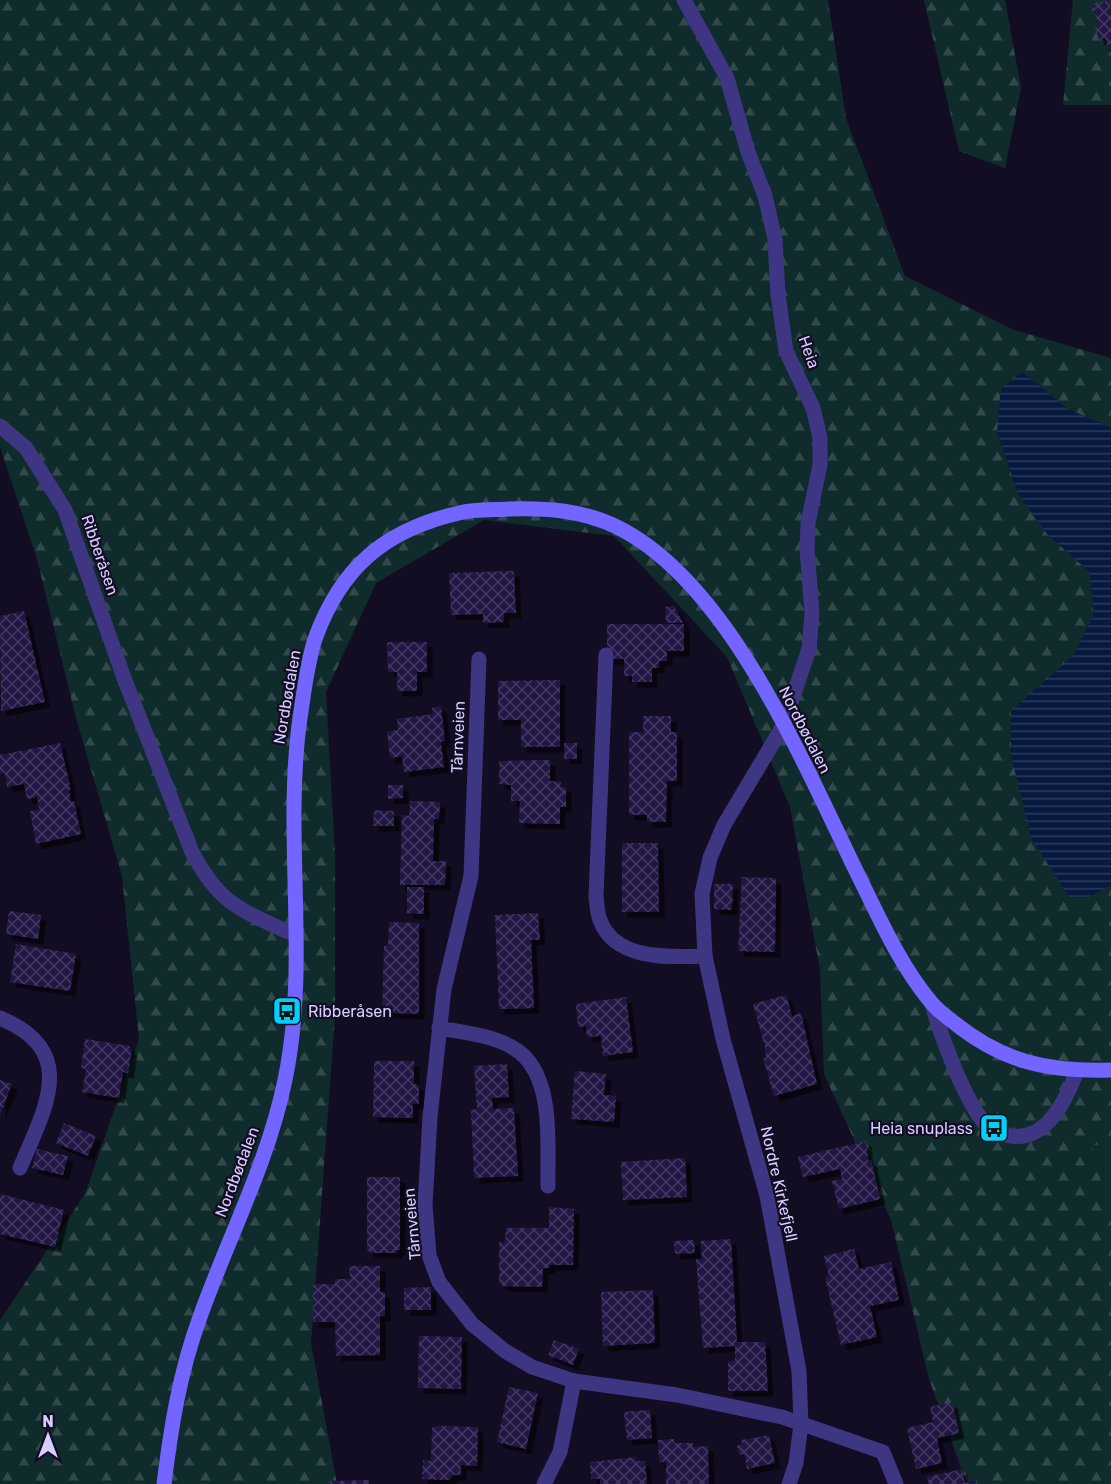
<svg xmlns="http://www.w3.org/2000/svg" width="1111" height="1484" font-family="Rubik,sans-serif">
<defs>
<pattern id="forest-firs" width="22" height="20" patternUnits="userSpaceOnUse" patternTransform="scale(1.5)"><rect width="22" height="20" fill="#102b2c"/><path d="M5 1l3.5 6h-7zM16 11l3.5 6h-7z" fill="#32494c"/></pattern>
<pattern id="water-rules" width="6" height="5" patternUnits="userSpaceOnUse" patternTransform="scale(1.5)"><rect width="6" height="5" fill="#081940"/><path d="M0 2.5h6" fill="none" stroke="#2b395d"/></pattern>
<pattern id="building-cross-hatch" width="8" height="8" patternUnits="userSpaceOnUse" patternTransform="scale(1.5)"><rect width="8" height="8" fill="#241844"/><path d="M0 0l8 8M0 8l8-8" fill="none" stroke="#433860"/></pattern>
<filter id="shadow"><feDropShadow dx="5.5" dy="5.5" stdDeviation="0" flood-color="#0009"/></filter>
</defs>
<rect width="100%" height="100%" fill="#120d22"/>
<g fill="url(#forest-firs)">
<polygon points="0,0 828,0 846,118 905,276 1014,330 1111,358 1111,428 1068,409 1022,372 997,431 1018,493 1048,535 1090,572 1094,614 1073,656 1011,711 1086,898 1111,885 1111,1484 967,1484 929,1379 891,1220 824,1074 820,970 790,807 727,657 614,536 484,520 376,583 326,692 335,855 335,1017 311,1343 337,1484 0,1484 0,1320 85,1194 139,1039 122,876 76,718 37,559 0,447"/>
<polygon points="924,0 1005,0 1021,88 1005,168 959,151"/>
<polygon points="1073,0 1111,0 1111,105 1063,105"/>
</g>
<polygon fill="#102b2c" points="1111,1141 1111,1220 1092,1146"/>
<polygon fill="url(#water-rules)" points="1022,372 1068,409 1111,428 1111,885 1086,898 1070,898 1032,840 1011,756 1011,711 1073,656 1094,614 1090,572 1048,535 1018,493 997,431 1001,389"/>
<g fill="url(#building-cross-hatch)" filter="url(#shadow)">
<polygon points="1108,0 1111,9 1111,55 1105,38 1099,40 1095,27 1099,25 1092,5"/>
<polygon points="514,571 516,613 504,613 504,622 483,623 483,614 451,615 449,573"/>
<polygon points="674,606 683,623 666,623 665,607"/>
<polygon points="24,611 45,702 1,711 0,616"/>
<polygon points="607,624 684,624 684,651 667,651 667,661 659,661 659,668 652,668 652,682 632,682 632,676 624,676 624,659 607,659"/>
<polygon points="387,642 427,642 427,672 417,672 417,691 397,691 397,672 388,672"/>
<polygon points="560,680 560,747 521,747 521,720 498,720 498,681"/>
<polygon points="441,706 445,741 441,742 444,767 404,772 402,756 390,758 387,732 398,730 397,719 433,714 432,708"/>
<polygon points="643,716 671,716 671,732 677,732 677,781 667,781 666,822 647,822 647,815 629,815 629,732 643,732"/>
<polygon points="60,743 71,790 69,790 71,802 74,801 81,834 36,844 30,811 39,809 37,797 27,799 24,784 7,787 5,773 0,774 0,755"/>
<rect x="564" y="743" width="13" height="16"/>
<polygon points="550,760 550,781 561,782 560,787 566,787 566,807 560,807 560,824 519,823 520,801 511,801 511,785 499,784 499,761"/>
<polygon points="388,785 403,785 403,798 388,799"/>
<polygon points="410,801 440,802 439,819 434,819 433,861 446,861 445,885 400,885 402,815 409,816"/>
<polygon points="374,810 394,811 394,826 373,826"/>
<polygon points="622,843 658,843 659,912 622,912"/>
<polygon points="742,877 776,878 775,952 738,951"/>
<polygon points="714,884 733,884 732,910 714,909"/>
<polygon points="407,887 424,887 424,914 407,913"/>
<polygon points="9,911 41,915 38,939 6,934"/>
<polygon points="538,913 540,940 531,940 534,1008 499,1009 495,915"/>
<polygon points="389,922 419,923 419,1014 382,1013 384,946 388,946"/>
<polygon points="16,944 76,954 70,991 10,982"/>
<polygon points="786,995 792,1016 801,1013 817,1084 774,1096 763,1058 766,1058 765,1047 753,1004"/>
<polygon points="626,997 633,1052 603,1056 601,1036 587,1037 586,1026 578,1027 576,1004"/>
<polygon points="85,1039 130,1046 129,1049 132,1050 128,1073 123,1072 119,1098 82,1092 86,1069 81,1068"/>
<polygon points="374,1061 414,1061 414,1084 419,1085 419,1104 413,1104 413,1118 373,1117"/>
<polygon points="507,1064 509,1097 492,1098 493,1109 514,1108 518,1176 474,1178 471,1110 477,1109 474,1066"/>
<polygon points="575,1071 606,1074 604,1095 616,1096 614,1122 571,1119"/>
<polygon points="0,1080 12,1084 0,1115"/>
<polygon points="64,1123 96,1136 88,1156 56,1143"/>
<polygon points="866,1141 868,1161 871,1160 880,1199 839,1209 832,1181 842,1179 840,1169 803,1177 798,1157"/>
<polygon points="37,1149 68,1156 63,1175 32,1168"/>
<polygon points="685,1158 687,1197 623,1200 621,1162"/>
<polygon points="367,1177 400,1177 400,1250 397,1250 397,1253 371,1253 367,1250"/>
<polygon points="0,1194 64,1210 55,1247 0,1234"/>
<polygon points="549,1207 574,1209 573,1265 550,1265 549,1268 543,1268 542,1287 503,1286 499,1282 499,1242 505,1242 506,1228 549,1228"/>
<polygon points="731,1239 737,1342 765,1342 768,1391 728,1391 728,1361 735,1361 735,1346 703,1348 696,1259 702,1259 701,1241"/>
<polygon points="694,1240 695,1253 675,1254 674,1241"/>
<polygon points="854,1249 859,1269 891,1262 899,1300 870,1306 877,1337 841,1345 825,1277 829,1276 824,1256"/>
<polygon points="349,1266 380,1266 380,1292 385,1292 385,1316 380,1316 380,1355 336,1356 335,1322 313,1322 313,1284 335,1284 335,1279 350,1279"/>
<polygon points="431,1287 431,1310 404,1310 404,1288"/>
<polygon points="653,1290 655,1343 603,1346 601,1292"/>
<polygon points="419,1336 462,1337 461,1389 418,1388"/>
<polygon points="554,1340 579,1349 573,1365 548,1355"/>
<polygon points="509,1387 538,1393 526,1449 497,1442"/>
<polygon points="952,1402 959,1433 937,1438 942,1463 916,1469 907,1428 933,1422 930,1407"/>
<polygon points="650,1410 652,1438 627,1440 624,1412"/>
<polygon points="438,1426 478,1427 477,1466 461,1465 461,1475 453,1475 449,1480 422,1479 423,1460 431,1461 432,1428"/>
<polygon points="769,1435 775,1463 747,1469 744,1454 739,1455 737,1446 742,1444 741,1440"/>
<polygon points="674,1439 674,1443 693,1443 693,1447 708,1446 709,1484 666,1484 666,1462 659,1462 658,1440"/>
<polygon points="636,1457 636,1461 645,1461 647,1484 600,1484 600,1479 591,1479 590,1462"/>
<polygon points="962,1469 965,1483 977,1480 978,1484 929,1484 927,1477"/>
<polygon points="369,1480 369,1484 330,1484 330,1481"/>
</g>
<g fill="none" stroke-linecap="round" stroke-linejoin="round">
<polyline stroke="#3e3683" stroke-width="15" points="684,0 727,78 748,152 765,196 775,239 778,295 786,351 813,408 820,438 820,465 808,523 807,549 812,613 809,649 783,726"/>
<g stroke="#3e3683" stroke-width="15">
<path d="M0,426l26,22 39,62 59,168 68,174c28,52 45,56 96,80l9,-1"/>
<path d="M606,655l-10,241c1,7 1,17 4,24 15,41 70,37 105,36"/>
<polyline points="479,659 471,876 444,989 430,1117 425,1205 429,1255 439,1282 472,1324 505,1351 532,1367 574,1381 677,1395 782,1417 883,1452 896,1484"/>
<polyline points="783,726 724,825 710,858 702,894 705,956 723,1039 767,1196 799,1371 801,1424 796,1463 789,1484"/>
<path d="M932,1004c9,32 34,102 57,124 7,6 13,6 22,8 36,5 55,-36 66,-65"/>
<path d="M0,1018c80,33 45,90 20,150"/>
<path d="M439,1028c26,5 66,8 86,29 29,31 22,90 23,129"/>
<polyline points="544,1484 560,1452 574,1381"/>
</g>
<path stroke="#7365ff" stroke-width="15" d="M164,1484c7,-57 16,-113 36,-167 28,-79 68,-154 85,-237 25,-120 -2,-241 15,-362 4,-26 7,-54 15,-79 26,-72 70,-109 144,-126 16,-4 34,-3 50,-4 37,-1 74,1 108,18 116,57 191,248 247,360 19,39 38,80 66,114 6,8 14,14 22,20 50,41 96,51 159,49"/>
</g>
<defs>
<g id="bus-square" transform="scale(1.5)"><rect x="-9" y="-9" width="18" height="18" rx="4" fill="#00d0f9" stroke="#120d22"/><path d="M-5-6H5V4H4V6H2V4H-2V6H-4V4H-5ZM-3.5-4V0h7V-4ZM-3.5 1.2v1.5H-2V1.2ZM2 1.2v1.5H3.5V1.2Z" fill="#111"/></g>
</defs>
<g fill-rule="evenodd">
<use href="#bus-square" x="287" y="1011"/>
<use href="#bus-square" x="994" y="1128"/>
</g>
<g text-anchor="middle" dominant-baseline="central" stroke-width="4.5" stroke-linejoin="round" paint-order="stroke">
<g font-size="16" fill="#d7ceff" stroke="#120d22">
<text transform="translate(809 352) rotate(70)">Heia</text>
<text transform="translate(100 555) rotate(71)">Ribberåsen</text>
<text transform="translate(287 697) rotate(-80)">Nordbødalen</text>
<text transform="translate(805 730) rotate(63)">Nordbødalen</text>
<text transform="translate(458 737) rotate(-88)">Tårnveien</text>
<text transform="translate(237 1172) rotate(-69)">Nordbødalen</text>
<text transform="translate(779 1184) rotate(77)">Nordre Kirkefjell</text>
<text transform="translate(412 1224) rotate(-95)">Tårnveien</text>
</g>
<g font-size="16" fill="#d7ceff" stroke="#120d22" text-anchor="start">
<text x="308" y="1011">Ribberåsen</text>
<text x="973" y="1128" text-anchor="end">Heia snuplass</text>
</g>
</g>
<g transform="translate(48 1436)" stroke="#120d22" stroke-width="4.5" paint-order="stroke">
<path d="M0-4.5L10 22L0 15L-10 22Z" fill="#d7ceff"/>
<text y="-9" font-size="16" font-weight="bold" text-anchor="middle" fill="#d7ceff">N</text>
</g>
</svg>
